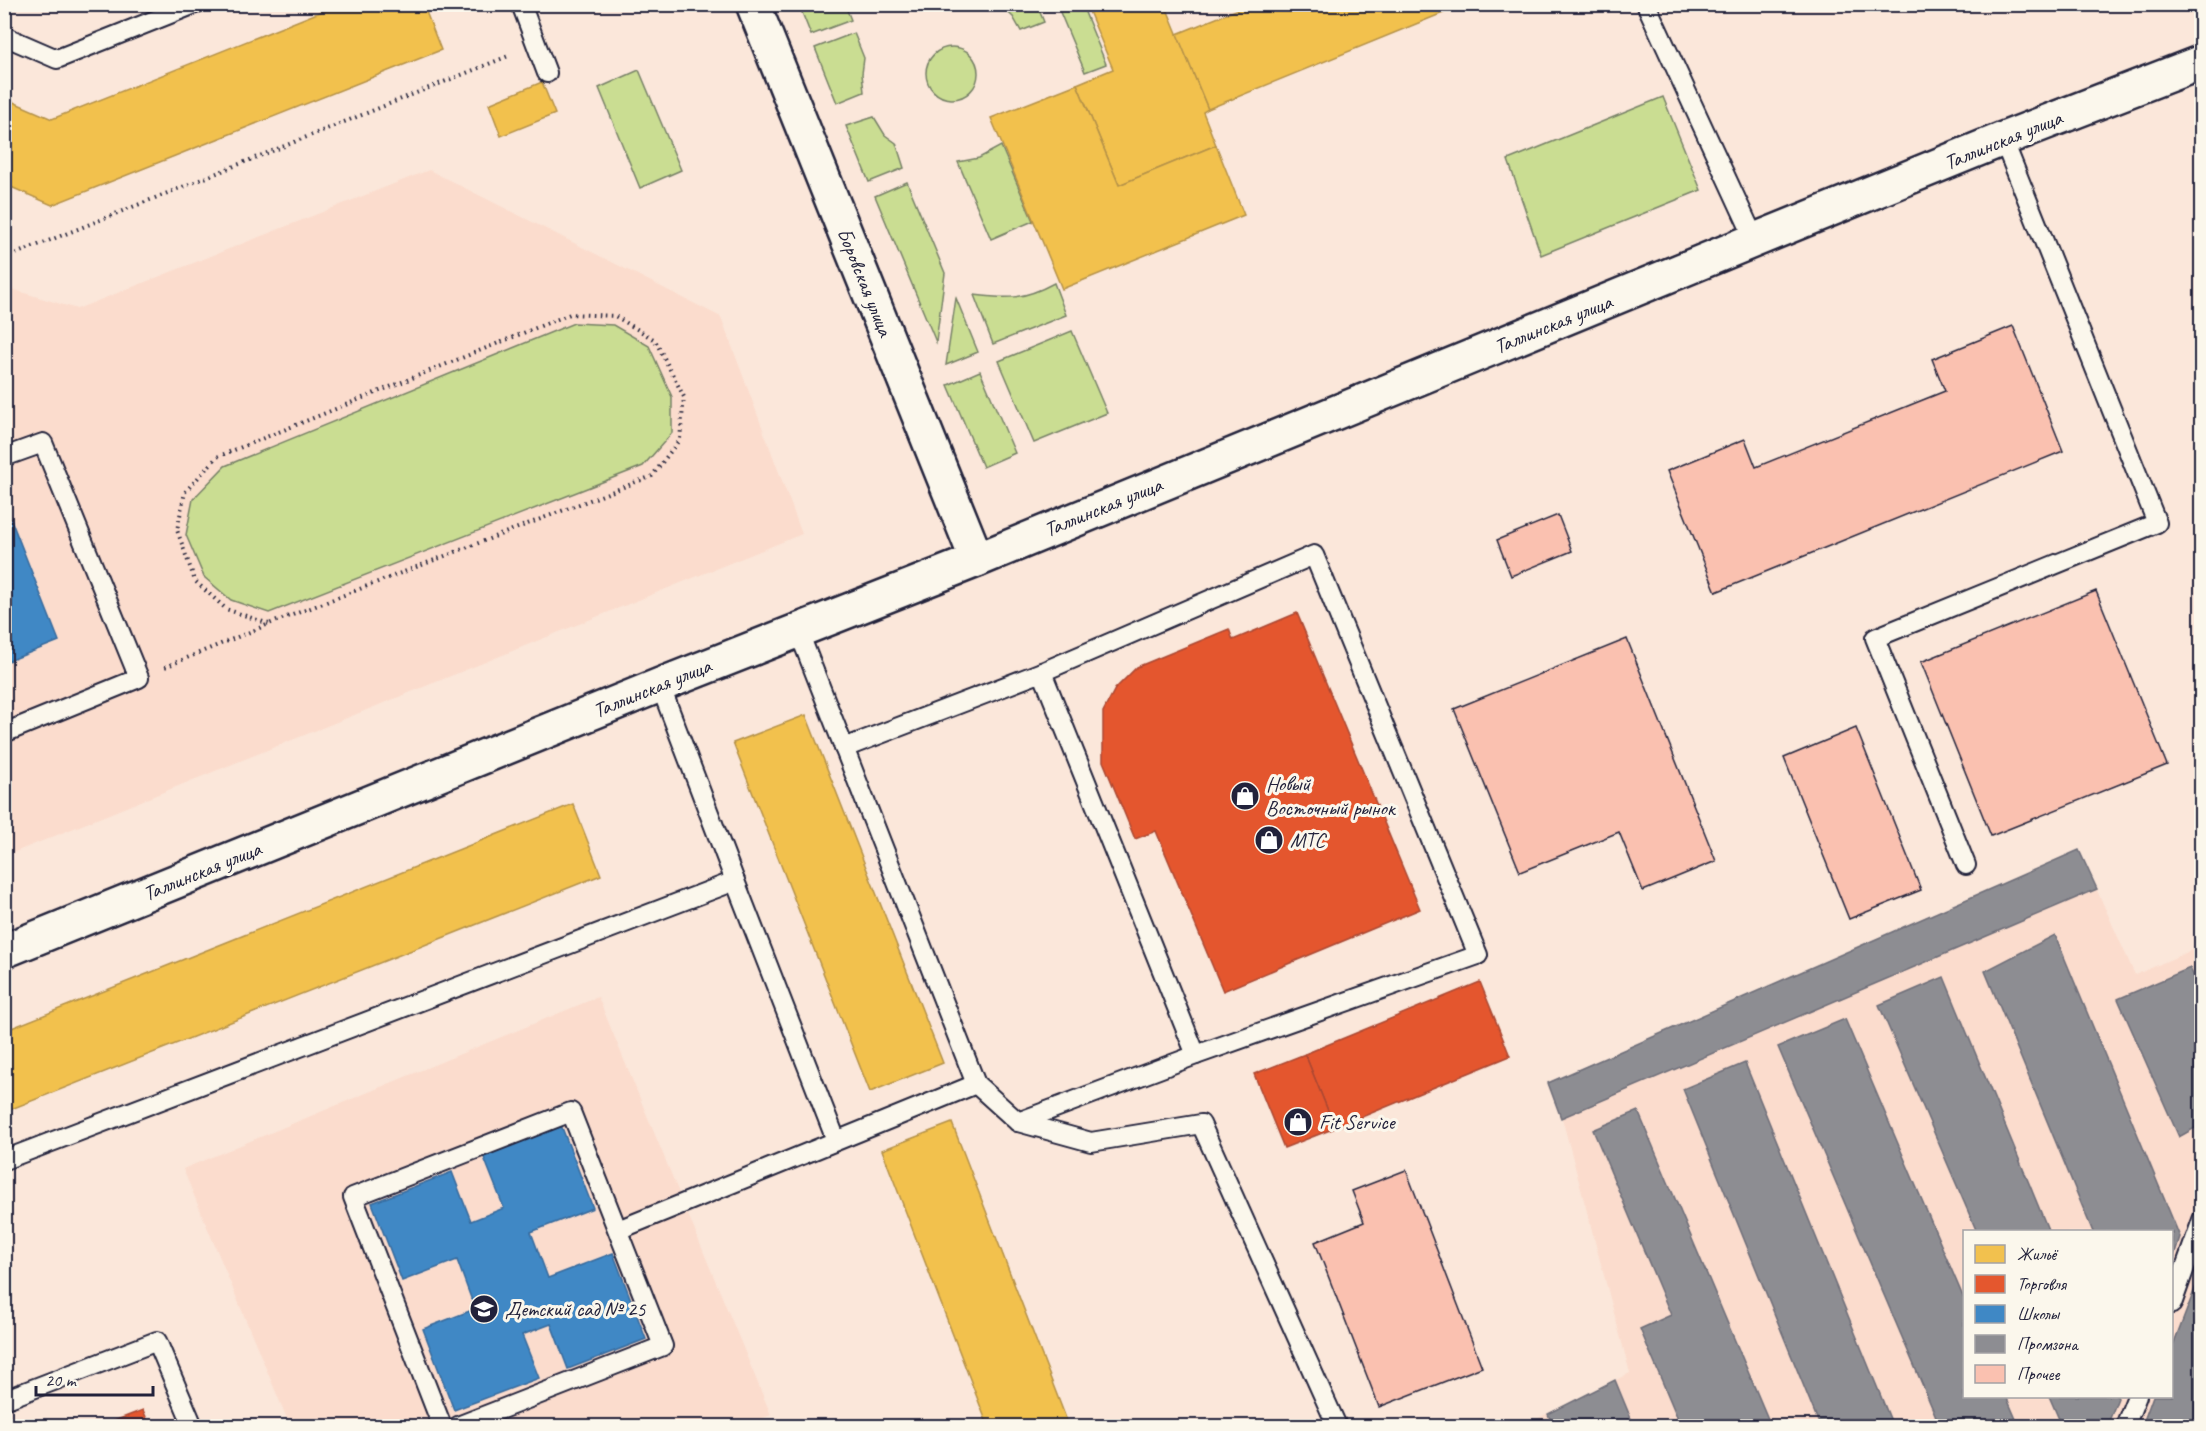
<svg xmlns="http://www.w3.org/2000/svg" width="2206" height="1431" font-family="Caveat,sans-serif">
<rect width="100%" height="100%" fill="#fbe7da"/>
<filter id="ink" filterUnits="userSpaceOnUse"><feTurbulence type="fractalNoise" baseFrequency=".0167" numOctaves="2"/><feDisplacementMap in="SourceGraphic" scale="12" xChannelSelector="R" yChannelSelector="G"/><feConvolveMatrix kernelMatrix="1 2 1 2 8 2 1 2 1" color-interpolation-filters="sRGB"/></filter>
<g filter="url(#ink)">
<g fill="#fbdccd" fill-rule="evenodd">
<polygon points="429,170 721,317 802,534 5,856 5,287 77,309"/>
<path d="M2079,850l56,125 66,-29v480h-679l108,-53 -68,-255 -14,-35zM1964,1232h208v164h-208z"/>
<polygon points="598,997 771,1415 743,1426 290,1426 183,1169"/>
</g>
<g fill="#cadd92" stroke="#768066" stroke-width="1.5">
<polygon points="799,5 845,5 851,20 811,35"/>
<polygon points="1000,5 1037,5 1044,22 1021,31 1013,17"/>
<polygon points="1057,5 1082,5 1106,64 1085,72"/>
<polygon points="854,33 864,58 862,74 864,92 837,103 815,48"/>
<circle cx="952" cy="73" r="26"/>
<polygon points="639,70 681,170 640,188 599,88"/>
<polygon points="1663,97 1701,190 1541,255 1508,160"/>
<polygon points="874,117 885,135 896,143 904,168 869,182 846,126"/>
<polygon points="1001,146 1033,221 991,239 958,162 979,158"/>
<polygon points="907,182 945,273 936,342 875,196"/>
<path d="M1054,283l12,32 -73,29 -19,-49c33,4 49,5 80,-12z"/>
<polygon points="956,298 978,352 946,365"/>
<polygon points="574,323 613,325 649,346 672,397 672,433 643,466 269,613 231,600 204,577 186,535 193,499 225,466"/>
<polygon points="1072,331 1107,413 1034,443 999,361"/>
<polygon points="980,371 1015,453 983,467 948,385"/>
</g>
<g fill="#f2c14e" stroke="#b49148" stroke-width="1.5">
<polygon points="340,4 423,4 441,50 52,205 4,184 4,98 52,119"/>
<polygon points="1086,4 1165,4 1208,109 1203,112 1216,145 1119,185 1077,84 1113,69"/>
<polygon points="1251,4 1465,4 1208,109 1177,34"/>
<polygon points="542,82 555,114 501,136 489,104"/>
<polygon points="1077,84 1119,185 1216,145 1244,215 1062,289 991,118"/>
<polygon points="806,715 943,1063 870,1092 733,743"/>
<polygon points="573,804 601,875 4,1112 4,1031"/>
<polygon points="952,1123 1069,1426 988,1426 882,1150"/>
</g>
<g fill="#e4572e" stroke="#aa4732" stroke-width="1.5">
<polygon points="1297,613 1420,909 1223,991 1156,831 1135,839 1103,761 1103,712 1115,689 1137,667 1229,629 1233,640"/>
<polygon points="1480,982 1510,1056 1335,1128 1305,1054"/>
<polygon points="1305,1054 1335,1128 1284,1148 1254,1074"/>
<polygon points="143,1410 150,1426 101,1426"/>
</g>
<g fill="#3f88c5" stroke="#36699c" stroke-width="1.5">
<polygon points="6,507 59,641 4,663 4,508"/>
<polygon points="561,1125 593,1208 531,1232 548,1278 613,1253 646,1339 568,1369 551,1324 522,1335 539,1378 454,1410 423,1329 475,1309 457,1260 402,1281 372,1203 452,1172 471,1221 504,1208 483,1155"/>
</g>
<g fill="#8d8d92" stroke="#6d6d78" stroke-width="1.5">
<polygon points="2079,850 2097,889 1561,1118 1548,1083"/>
<polygon points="2055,935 2180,1237 2172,1262 2172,1232 2093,1232 1985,971"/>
<polygon points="2190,968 2202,995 2202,1124 2179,1137 2118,999"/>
<polygon points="1944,977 2049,1232 1977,1232 1879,1005"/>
<polygon points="1845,1019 1964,1299 1964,1396 2006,1396 2019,1426 1940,1426 1778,1047"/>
<polygon points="1745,1063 1893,1426 1820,1426 1683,1089"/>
<polygon points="1638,1111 1771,1426 1681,1426 1640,1329 1671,1315 1593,1130"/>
<polygon points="2202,1270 2202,1426 2142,1426 2153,1396 2172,1396 2172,1349"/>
<polygon points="1615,1380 1634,1426 1553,1426 1548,1414"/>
<polygon points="2049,1396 2117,1396 2118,1398 2107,1426 2062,1426"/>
</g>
<g fill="#fac1b0" stroke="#22223b" stroke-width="1.5">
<polygon points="2013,326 2063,451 1716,592 1667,471 1745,439 1756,467 1945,391 1932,359"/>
<polygon points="1558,515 1572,551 1511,576 1497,540"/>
<polygon points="2096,591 2167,765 1991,836 1921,662"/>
<polygon points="1627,639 1716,861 1643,891 1619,832 1520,872 1454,709"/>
<polygon points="1856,728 1921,890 1849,919 1784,758"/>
<polygon points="1406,1170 1482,1367 1379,1407 1315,1242 1364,1222 1352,1191"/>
</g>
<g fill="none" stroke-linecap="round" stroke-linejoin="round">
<g stroke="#22223b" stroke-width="22">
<g id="lane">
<polyline points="521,4 547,73"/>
<polyline points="1646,4 1755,240"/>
<polyline points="4,36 57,59 195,4"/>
<polyline points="4,457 43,443 139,678 4,733"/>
<polyline points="798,630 976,1084 1018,1122 1091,1142 1201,1124 1337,1426"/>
<polyline points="1042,672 1196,1055"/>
<polyline points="844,748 1042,672 1314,555 1478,955 1196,1055 1018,1122"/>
<polyline points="1966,865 1875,638 2157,523 2003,139"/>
<polyline points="735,881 836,1140"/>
<polyline points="4,1160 735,881 660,685"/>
<polyline points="618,1230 976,1084"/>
<polyline points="2172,1304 2202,1220"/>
<polyline points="4,1400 157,1341 193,1426"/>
<polyline points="442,1426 353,1197 571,1112 663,1346 458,1426"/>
<polyline points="2125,1426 2137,1396"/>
</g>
</g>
<g stroke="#22223b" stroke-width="38">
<polyline id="street" points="753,4 977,560"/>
</g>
<g stroke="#22223b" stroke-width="38">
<polyline id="secondary" points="4,951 660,685 977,560 1755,240 2003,139 2202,62"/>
</g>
<g stroke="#22223b" stroke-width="4" stroke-dasharray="1.5 4.5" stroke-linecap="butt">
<polyline points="4,253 13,255 511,55"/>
<polyline points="165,667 269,624 652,476 680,439 684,397 655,340 615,316 570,314 217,457 185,492 177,530 195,581 226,609 269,624"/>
</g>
<use href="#lane" stroke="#fbf7ec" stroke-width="18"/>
<use href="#street" stroke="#fbf7ec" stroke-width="33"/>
<use href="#secondary" stroke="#fbf7ec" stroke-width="33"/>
</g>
</g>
<defs>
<g id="shop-disc" transform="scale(1.5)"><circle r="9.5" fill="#22223b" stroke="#fbf7ec"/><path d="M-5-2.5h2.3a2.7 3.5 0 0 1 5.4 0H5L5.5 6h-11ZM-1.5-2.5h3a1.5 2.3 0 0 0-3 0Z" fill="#fff"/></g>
<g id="school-disc" transform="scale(1.5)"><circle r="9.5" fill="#22223b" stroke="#fbf7ec"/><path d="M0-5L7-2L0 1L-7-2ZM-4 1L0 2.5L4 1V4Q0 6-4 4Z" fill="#fff"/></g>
</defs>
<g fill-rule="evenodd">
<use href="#shop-disc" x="1245" y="796"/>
<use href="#shop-disc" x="1269" y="840"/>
<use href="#shop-disc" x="1298" y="1122"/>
<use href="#school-disc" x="484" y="1309"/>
</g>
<g text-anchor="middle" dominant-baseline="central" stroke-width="6" stroke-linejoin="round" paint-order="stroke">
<g font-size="21" fill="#22223b" stroke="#fbf7ec">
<text transform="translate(2003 140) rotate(-22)">Таллинская улица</text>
<text transform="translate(865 282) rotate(68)">Боровская улица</text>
<text transform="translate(1553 324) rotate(-22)">Таллинская улица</text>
<text transform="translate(1103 507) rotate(-22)">Таллинская улица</text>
<text transform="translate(652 688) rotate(-22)">Таллинская улица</text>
<text transform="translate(202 871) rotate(-22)">Таллинская улица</text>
</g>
<g font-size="21" fill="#22223b" stroke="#fbf7ec" text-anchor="start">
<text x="1266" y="784">Новый<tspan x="1266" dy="24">Восточный рынок</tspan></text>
<text x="1290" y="840">МТС</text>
<text x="1319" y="1122">Fit Service</text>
<text x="505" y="1309">Детский сад № 25</text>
</g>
</g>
<rect width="2206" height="1431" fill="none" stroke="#fbf7ec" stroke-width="24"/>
<rect x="12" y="12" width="2182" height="1407" fill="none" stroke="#22223b" stroke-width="2" filter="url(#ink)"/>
<rect x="1963" y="1230" width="210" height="168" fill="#fbf7ec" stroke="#a4a2a5" stroke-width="1.5"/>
<rect x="1975" y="1245" width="30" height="18" fill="#f2c14e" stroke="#a4a2a5" stroke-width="1.5"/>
<text x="2017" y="1260" font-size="18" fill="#22223b">Жильё</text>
<rect x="1975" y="1275" width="30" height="18" fill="#e4572e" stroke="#a4a2a5" stroke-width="1.5"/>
<text x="2017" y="1290" font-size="18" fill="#22223b">Торговля</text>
<rect x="1975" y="1305" width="30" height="18" fill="#3f88c5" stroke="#a4a2a5" stroke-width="1.5"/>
<text x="2017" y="1320" font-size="18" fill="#22223b">Школы</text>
<rect x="1975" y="1335" width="30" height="18" fill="#8d8d92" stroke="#a4a2a5" stroke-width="1.5"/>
<text x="2017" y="1350" font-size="18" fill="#22223b">Промзона</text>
<rect x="1975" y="1365" width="30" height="18" fill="#fac1b0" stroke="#a4a2a5" stroke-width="1.5"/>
<text x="2017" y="1380" font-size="18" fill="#22223b">Прочее</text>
<path d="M36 1386v9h117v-9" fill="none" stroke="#22223b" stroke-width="3"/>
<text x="45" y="1386" font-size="18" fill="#22223b" stroke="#fbf7ec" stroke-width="4.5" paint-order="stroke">20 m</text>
</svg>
